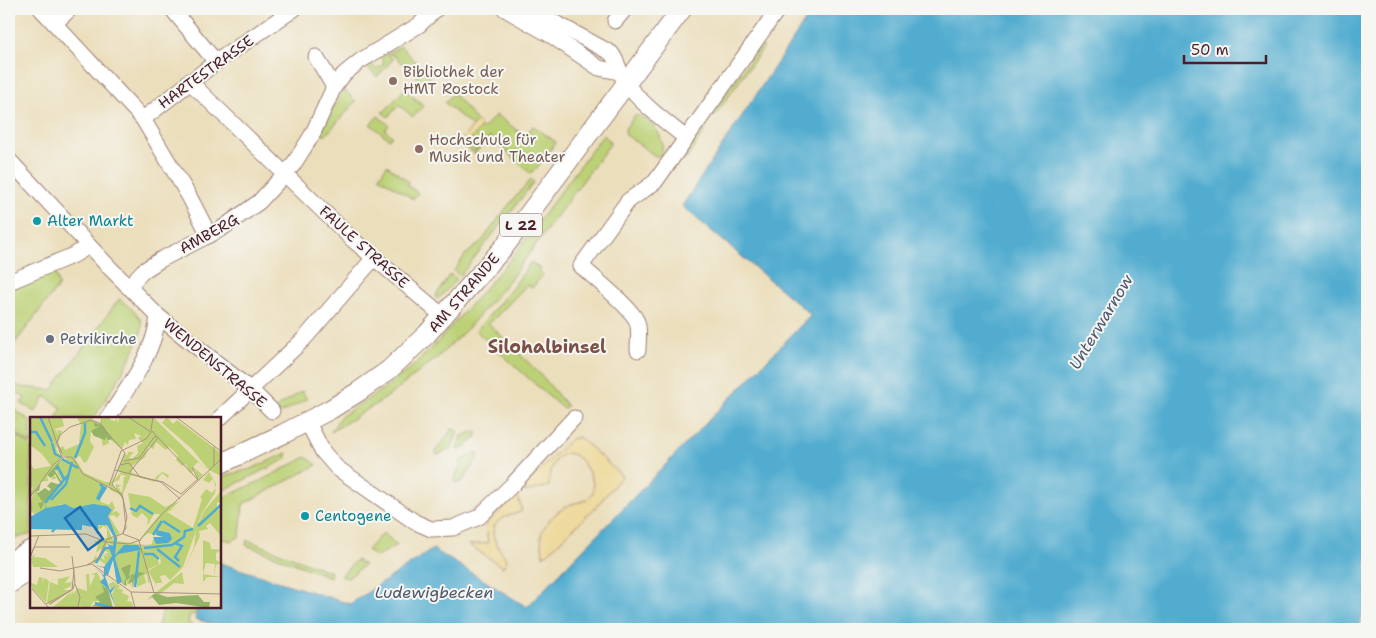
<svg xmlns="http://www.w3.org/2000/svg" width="1376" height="638" font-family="'Shantell Sans',sans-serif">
<rect width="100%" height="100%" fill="#f6f6f2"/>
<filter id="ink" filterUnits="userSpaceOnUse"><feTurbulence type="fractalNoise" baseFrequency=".02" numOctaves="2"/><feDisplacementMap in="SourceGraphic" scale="10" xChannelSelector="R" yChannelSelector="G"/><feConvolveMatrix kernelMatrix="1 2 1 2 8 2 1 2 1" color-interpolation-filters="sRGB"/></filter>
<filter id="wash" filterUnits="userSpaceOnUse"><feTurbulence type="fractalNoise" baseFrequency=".0096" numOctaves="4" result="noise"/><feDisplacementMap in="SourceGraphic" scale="20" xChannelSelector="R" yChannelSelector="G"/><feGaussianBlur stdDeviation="1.12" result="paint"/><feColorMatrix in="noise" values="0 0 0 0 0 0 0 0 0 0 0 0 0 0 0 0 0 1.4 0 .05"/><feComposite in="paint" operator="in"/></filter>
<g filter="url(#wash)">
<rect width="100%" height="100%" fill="#ebdebb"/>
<g fill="#bcd175" stroke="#837850">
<polygon points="761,45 764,47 714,117 711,114"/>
<polygon points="401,46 433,81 427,87 427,85 426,85 392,54 389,56 393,59 377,77 366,66 371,63 376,69 384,64 381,57"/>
<polygon points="343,89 356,101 325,136 321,133"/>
<polygon points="404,90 406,90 410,95 415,98 414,100 416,99 420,102 419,104 421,103 423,106 413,117 399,105 388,117 382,112 385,111"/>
<polygon points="453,93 477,121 473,127 445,103"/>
<polygon points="496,115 525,136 533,126 556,142 536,169 530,173 490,137 477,151 475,150 476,152 475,154 465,146 481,127 484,128"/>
<path d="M635,115c18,5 30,21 27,40l-7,1 -29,-21 -1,-6z"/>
<polygon points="378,116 389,125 385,130 392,136 389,139 370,124"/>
<polygon points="703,126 706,129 686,160 681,157"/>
<polygon points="603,135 608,139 610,144 508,282 468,328 438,357 386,398 331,432 340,417 389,385 412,367 434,346 509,261"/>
<polygon points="387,165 409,182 407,185 418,193 413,199 379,177"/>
<polygon points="531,179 534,182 460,276 454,271 465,255 481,242 508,206"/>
<polygon points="531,262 540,269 538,271 543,275 532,288 527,285 489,324 542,376 567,406 563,409 476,331 513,287"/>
<polygon points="54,270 59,285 9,351 9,290"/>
<polygon points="450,274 457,279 438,299 435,297"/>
<path d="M119,299c7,6 19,13 22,22 7,17 -37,80 -47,97h-38l6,-10 -17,-12 -10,16 -14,-9 4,-5 -11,-8v-4l3,-1 4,2 31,3z"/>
<polygon points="302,391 307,399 281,413 276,410 276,408"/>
<polygon points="9,406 31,421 31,444 9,429"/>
<polygon points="452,429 456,429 458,431 451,449 437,455 436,451"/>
<polygon points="9,430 31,446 31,534 9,540"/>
<polygon points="475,431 477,432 476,438 460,450 457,449 462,436"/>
<polygon points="477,452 479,455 463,481 456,483 454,481 462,460"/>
<polygon points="287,453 287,458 284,460 220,492 220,477 251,469"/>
<polygon points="306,457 317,465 243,504 240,536 232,541 220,538 220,499 260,481"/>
<polygon points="383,533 397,545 376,557 367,550"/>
<polygon points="247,540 331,572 330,577 246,545"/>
<polygon points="356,560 364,565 348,578 341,576"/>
<polygon points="164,607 197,607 194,615 190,614 188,623 192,625 190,629 179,629 158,625"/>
</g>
<g fill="#eeda9e" stroke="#9c7c64">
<polygon points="477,121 481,127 465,146 460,142"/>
<path d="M579,437l43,39 -26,31 -48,46 -5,3c0,-6 -2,-14 -2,-20 2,-13 19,-28 31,-32 5,-2 14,-2 18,-7 10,-10 -4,-33 -13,-40 -3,-3 -6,-3 -10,-4 -15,3 -17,20 -18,33l-24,6 -2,-5 48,-48z"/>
<path d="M517,494l5,17c-6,3 -13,4 -19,7 -20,11 -5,29 4,42l-4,7 -34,-22 19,-2 -2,-19z"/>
</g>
<polygon fill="#51accf" stroke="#4e667d" points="813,9 1367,9 1367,596 1359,629 230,629 195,619 198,607 220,607 220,563 350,604 433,549 527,607 811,315 682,206"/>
</g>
<g filter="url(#ink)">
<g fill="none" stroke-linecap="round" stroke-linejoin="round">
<g stroke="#9a7e73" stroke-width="17">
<g id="minor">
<polyline points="41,9 143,119 190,198 209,235"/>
<polyline points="172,9 216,62"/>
<polyline points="505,9 552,36 599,68 619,72"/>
<path d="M530,9l81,44c8,9 8,22 16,32 16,20 39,37 59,53"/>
<polyline points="615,21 625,9"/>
<polyline points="55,23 70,9"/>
<polyline points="316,57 334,87"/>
<polyline points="189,81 353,240 444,317"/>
<polyline points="143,119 216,62 294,9"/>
<polyline points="9,160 109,267 158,316 251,390 272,411"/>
<polyline points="9,282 74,255 89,246"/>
<polyline points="128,287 143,271 160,260 221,229 259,202 293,165 312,135 334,87 344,74 360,61 419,25 436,9"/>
<path d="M638,350c0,-9 2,-20 -1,-28 -5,-14 -44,-45 -56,-56l47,-65 27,-19 123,-173"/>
<path d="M108,418c20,-31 47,-65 50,-102"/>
<polyline points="220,418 304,339 373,259"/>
<polyline points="307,421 323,452 337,468 415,522 431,529 453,528 479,517 513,484 574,418"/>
</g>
</g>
<g stroke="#9a7e73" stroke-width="21">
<g id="major">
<polyline points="220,464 283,434 331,409 358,392 389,370 427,334 504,247 682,9"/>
<polyline points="9,562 31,550"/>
<polyline points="9,584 31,570"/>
</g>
</g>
<use href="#minor" stroke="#fff" stroke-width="15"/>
<use href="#major" stroke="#fff" stroke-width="19"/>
</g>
</g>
<g fill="#8d6e63" stroke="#f6f6f2" stroke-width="2">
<circle cx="393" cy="81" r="5"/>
<circle cx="419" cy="149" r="5"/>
</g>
<g fill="#0f9aa8" stroke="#f6f6f2" stroke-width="2">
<circle cx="37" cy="221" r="5"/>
<circle cx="305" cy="516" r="5"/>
</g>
<circle fill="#6b7280" stroke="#f6f6f2" stroke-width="2" cx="50" cy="339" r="5"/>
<g text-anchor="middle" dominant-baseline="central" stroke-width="4" stroke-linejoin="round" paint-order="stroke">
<rect fill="#f6f6f2" stroke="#7e6067" stroke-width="1" x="500" y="213.5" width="42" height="23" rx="4"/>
<g font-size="14" font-weight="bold" fill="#4a1f2b">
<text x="521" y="225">L 22</text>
</g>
<g font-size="15" fill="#4a1f2b" stroke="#f6f6f2">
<text transform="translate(206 72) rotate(-36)">HARTESTRASSE</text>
<text transform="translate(209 234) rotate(-29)">AMBERG</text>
<text transform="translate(364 247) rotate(42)">FAULE STRASSE</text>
<text transform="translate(464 293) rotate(-49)">AM STRANDE</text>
<text transform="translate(215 363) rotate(40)">WENDENSTRASSE</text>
</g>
<g font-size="15" fill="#785e54" stroke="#f6f6f2" text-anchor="start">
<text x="403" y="72">Bibliothek der<tspan x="403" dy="17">HMT Rostock</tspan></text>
<text x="429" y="140">Hochschule für<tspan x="429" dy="17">Musik und Theater</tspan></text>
</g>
<g font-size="15" fill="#0d838f" stroke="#f6f6f2" text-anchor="start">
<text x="47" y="221">Alter Markt</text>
<text x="315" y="516">Centogene</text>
</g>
<g font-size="15" fill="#5b616d" stroke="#f6f6f2" text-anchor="start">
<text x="60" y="339">Petrikirche</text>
</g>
<g font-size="16" font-style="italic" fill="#4d576d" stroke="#f6f6f2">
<text transform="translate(1101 322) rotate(-59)">Unterwarnow</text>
<text x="434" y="592">Ludewigbecken</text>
</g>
<g font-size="18" font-weight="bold" fill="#7b5047" stroke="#f6f6f2">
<text x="547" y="347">Silohalbinsel</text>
</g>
</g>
<g transform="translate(30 417)">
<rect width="191" height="191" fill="#ebdebb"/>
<path d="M0,0h32l2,9 -9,3 3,6 -1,-5 5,1 -6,18 5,9 -14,17 1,6 -8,1 -6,8 10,12 19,-18 -6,-6 -5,2 1,-5 7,5 3,3 -8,-14 6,-10 6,1 -2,-3 3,-1h-6l-3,-7 4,-3 2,4 14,-6 2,-21 -4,-4 2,-2h17l-5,3 10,4v-5l-5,-2h15l-1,3 5,1 2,-3v5l3,-6h33l55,54 -10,-9 -5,5 10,8 -5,5 -3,-10 -3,2 2,3 -4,-3 3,3 -5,-5 -2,-6 -4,2 -6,-6 2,-4 -5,-6 -4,-3 -3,3 -10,-8 -3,7 -4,-3 -4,11 -13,9v7l24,8 -1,-3 7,-6 7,3 -1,3 -6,-5 -7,9 -24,-7 -9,21 2,5 -5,-7 -9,-4 -1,-5 -9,13 1,4 8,3 3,-4 3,7 -3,5 4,-2 4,3 -3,4 -3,-3 -5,1 11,18 -4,1 -7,-15 -1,-6 4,-4 -9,-5 -30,3 -11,-4 -28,10 -4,-4 3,-17 -3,3 3,-9 -3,1v-25l4,6 17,-3 -9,-12 -12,-9zM61,14l3,5 7,1 2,9 6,-3 -1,-5 14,11 3,-7 3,3 1,-5 7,-1 -2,-6 7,3 -3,2 5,5 -6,3 1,7 -6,6 -3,-2 5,-5h-6l-1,4 -2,-3 -8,17 4,2 -9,11 3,-11 -4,10h-6l-21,-9 -9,-15 5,-2 4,7 3,-2 7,-14 -4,-6zM91,57l6,3h-3l-2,16 -4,-6 4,-1 -6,-2v7l-4,-8 7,-3zM127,0l5,6 5,-6 6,7 4,-4 44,33v23l-12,-6 -18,-22 -28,-24zM179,55l7,12v4l-1,5 -13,20 -5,14 7,-16 17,-20v12l-4,-1v7l-4,3 8,-3v27l-11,-13 -4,3 2,3 -9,2 1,5 -16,34 10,-23 2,-16 -13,36 -13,13 -5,-5 -5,1 2,7h-6l1,3 -9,-15 13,-8 -1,-6 -7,-4h-4l8,4 2,7 -12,6 3,12 -2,1 -1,-9 -3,1 2,8 -11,5 3,-2 -4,-6 11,-7 -12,1 -3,8 3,6 -4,-5 -3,3 3,-14 -8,-5 5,11 -3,6 -2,-1 -6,-25 4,-6 -4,3 1,-18 2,-1 -1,5 29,4 6,-1 1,-5 15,4 3,-6 -1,-4 -12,-3 -2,5 7,2 -15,-4 -9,7 21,-26h-6l-7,12 1,-7 -6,-6 -5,5 -5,-3 -4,-22 22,4 15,10 15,-6 -10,9 8,-3 -11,5 26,16 9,-29 -2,-2 6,-8 6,4 4,-5 -3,-9 -4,4 -6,-3zM75,105l9,20 -1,4 -4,-3 -6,6h8l1,7 -6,9 -7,-5 -5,4 -2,-2 4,-7 2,5 3,-3 4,4 -2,-6 6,1 -5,-2 5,-1 -5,-3 -3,7 1,-9 -6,5 2,-10 -5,-1 14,-4v-10l-4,-2 -4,4 -2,-3zM173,123l7,3 1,6 11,1 -6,3v7l5,3 -5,2 -2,11 7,1h-14l-4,5zM176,146l9,1 -1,12 -11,-2zM6,137l-3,3 12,1 13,9h-25l-2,-8 2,-4zM67,155l12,26 -16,4 -4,6 -10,-2 2,-8 -3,10h-13l3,-7 -3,7h-13l19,-16 -1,5 3,-7v4l5,-6 9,3 -1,-17h3l1,12 5,-11h-4zM152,155l2,12 -10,-1 -15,12 -4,-2zM40,159l-5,7 7,-1 -1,4 -8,4h8l-21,15 -3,-3 3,-20 8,3v-6zM9,160l4,1 -1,6 2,-6 5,3 -3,22 -14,-15 -1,-5 6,2zM78,161l13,9 -4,1 6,2 -1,3 7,3 -2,5 5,1 1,6h-17l-4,-13 4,-11 -5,6 -2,-6 4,-2z" fill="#bcd175" fill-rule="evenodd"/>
<path d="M71,3l1,2 -1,2 4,4v2l8,9 -5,1 -2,-4 -1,4 -11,-4 -3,-5 9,-5 -5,1 -2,-6 -10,2 8,-2 9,4zM31,42l-6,12 8,13 -19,18 -3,8 -3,-7 5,-1 -8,-11 6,-9 -2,9h-3l2,2 7,-5 4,3 2,-2 -4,-3 4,-4 10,3 -6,-11 -4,4 -4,-3zM101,147l-2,12 9,-4 7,1 -11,7 -1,8 -1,-6 -4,2 4,-9 -6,6v5l-3,-2 3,-6 -5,-10zM72,168l6,4 5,19 -21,-2 8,-4 -5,-5 9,-5zM125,176l12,4 31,-2 6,7h6l-1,6 -33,-5 -17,2 -7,-8 -5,3z" fill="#95b366"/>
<path d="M14,87l3,4 18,-4 8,4 20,-4 14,2 5,4 -4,6 9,22 -2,17 9,-10h14l2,3 2,5 -2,-3 -22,4 -3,4 7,24 -5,2 -4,-24 -5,15 -3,1 5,14 6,-5 -5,8 5,15 -8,-19 -8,-7 4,-4 -2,-4 -9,-8 11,9v-7l-9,-3 9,2 8,-11 -4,-12 5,2 1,-9 -7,-12h-9v10l-5,-8 -11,-2v5l-52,-1v-12l16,-9zM127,113l13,3 2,6 -4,4 -12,1 -3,-7h10l-7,-2z" fill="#51accf"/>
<path fill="none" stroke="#51accf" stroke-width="2.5" d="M10,0l12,25M0,15h6l9,14M22,26l3,11 6,3M45,41l10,-25v-10M32,42l16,9M26,52l2,-2 6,12M67,82l6,-12 -3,-3M21,83l15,-16 6,-22M68,83l8,-13M15,86l22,-27M100,91l6,3 4,-5 13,8M133,104l17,11M168,109l24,-22M0,110h26l-4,5M123,118l9,-14M145,126l7,3 -7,11 4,4M114,131l28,-3 12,-8 1,-6 8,-2M127,132l23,18M114,137h9l6,5M66,146l9,-15h6M105,170l4,-36M65,186l17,5"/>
<path fill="none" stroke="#ab9281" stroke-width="1" d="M18,0l14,41M123,0l-2,13 48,51M146,0l46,35M32,36l-5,-11 3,-7 10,-8 21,-7 8,3 26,30 -13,31 11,14 3,30 -4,6 -15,5 -9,20 -11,6M94,44l15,-3 16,-22 1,2M90,48l9,-2 11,14 23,5 18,12 17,-15 -6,-12M184,49v-19M85,53l46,12 19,17M98,57l30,-36M169,63l23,-22M79,69l12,-35 25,-12 5,-7 -23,-15M0,80l24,-33 9,-7h9l11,17 39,20 5,23 -4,17 16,6M0,119l56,-2 20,8 22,2 13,-4M110,123l23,-27 36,-33M109,124l15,52M0,140l4,-10h36M0,141l9,-23M10,151l20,3 32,-7 39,28 91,2M45,167l5,13 -2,11M2,172l17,19M101,175l4,16M16,187l26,-14 2,-21M20,187l23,-15 2,-7 -3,-26"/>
<path fill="#1f6fb2" fill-opacity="0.15" stroke="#1f6fb2" stroke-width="2.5" d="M50,90l23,32 -15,11 -23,-32z"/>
<rect width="191" height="191" fill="none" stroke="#4a1f2b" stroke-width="2.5"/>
</g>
<rect width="1376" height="638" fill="none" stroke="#f6f6f2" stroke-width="30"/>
<path d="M1184 55v8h82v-8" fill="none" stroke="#4a1f2b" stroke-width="2.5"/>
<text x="1191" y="55" font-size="15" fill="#4a1f2b" stroke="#f6f6f2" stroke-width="4" paint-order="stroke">50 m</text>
</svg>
